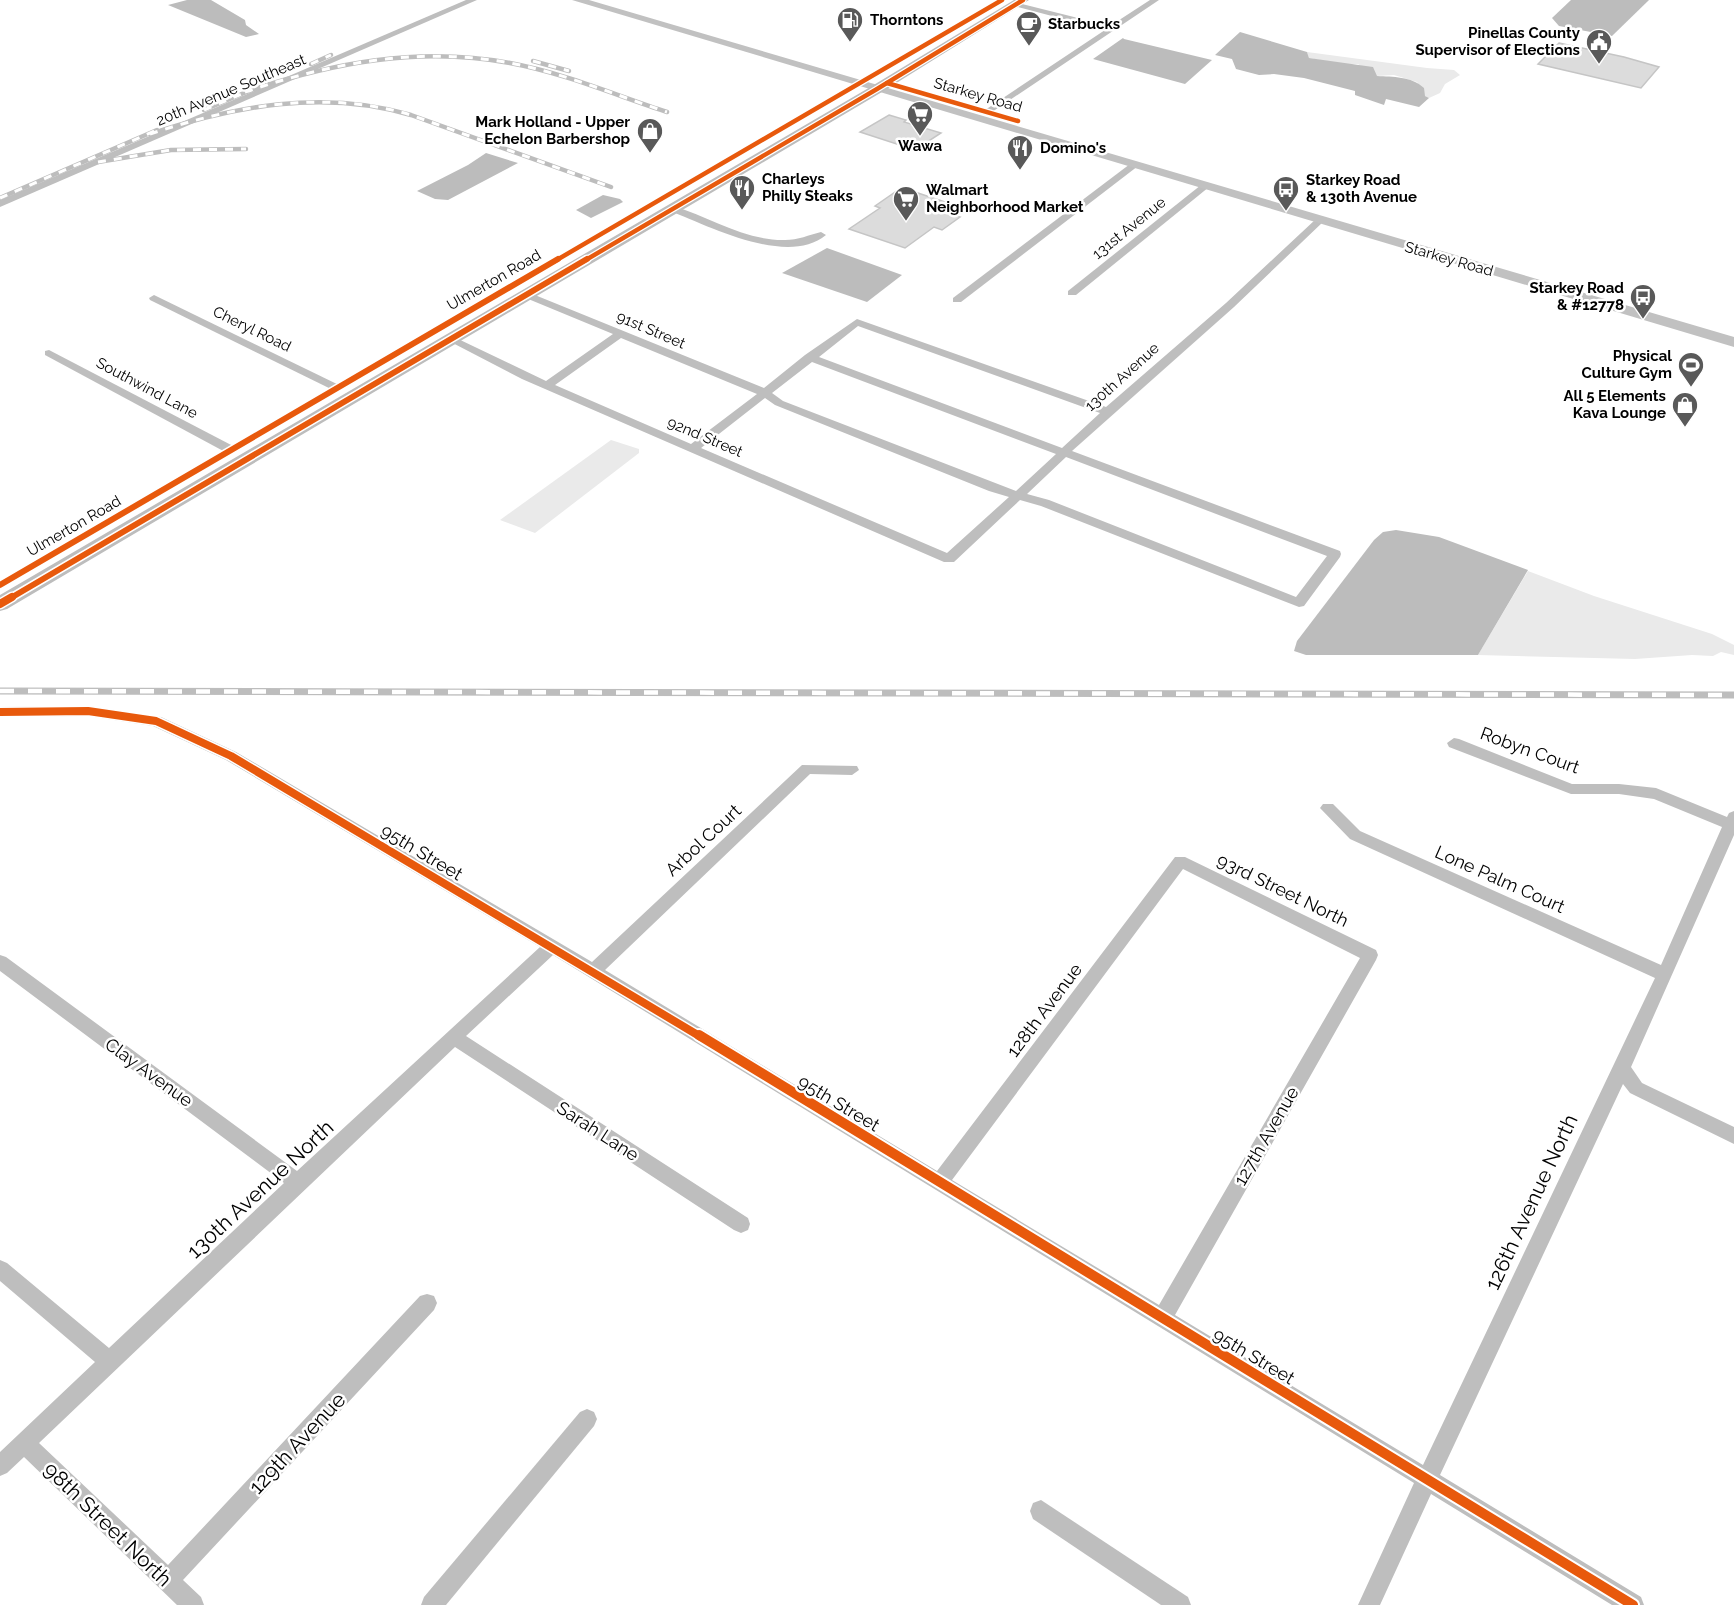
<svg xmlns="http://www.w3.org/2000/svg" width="1734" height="1605" font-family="Raleway,sans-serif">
<rect width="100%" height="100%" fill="#fff"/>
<g fill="#eaeaea">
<polygon points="1307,52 1427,68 1454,70 1460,75 1445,84 1440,93 1429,98 1425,96 1417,82 1394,75 1376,76 1358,64 1343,64 1309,58"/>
<polygon points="611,440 639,449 639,453 535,533 500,520"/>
<polygon points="1528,571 1594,596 1712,634 1734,645 1734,655 1721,652 1713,656 1692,655 1635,659 1478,655"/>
</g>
<g fill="#bcbcbc">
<polygon points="187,0 211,0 245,20 246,25 259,34 246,37 168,5"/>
<polygon points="1571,0 1649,0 1612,36 1559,26 1552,18"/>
<path d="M1240,32l67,20 2,6 64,9 4,9c16,1 34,0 47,12l1,8 4,2 -10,9 -33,-8 -2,6 -29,-10v-4l-51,-13 -30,-4 -15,1 -23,-6 -4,-10 -17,-4z"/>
<polygon points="1123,38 1124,39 1212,60 1185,84 1093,59"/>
<polygon points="486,153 518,163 448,200 435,199 417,191 468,165"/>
<polygon points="603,195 620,199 623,202 591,218 576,210"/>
<polygon points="827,248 902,275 867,302 782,273"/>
<polygon points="1396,530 1439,537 1528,570 1478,655 1306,655 1294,651 1297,641 1374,540 1383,532"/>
</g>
<g fill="#dcdcdc" stroke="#c5c5c5" stroke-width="1.5">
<polygon points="1559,43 1624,57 1659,67 1641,88 1538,64"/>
<polygon points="889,115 906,120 904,122 941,133 915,150 860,132"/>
<polygon points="906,189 960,207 950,214 960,217 942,230 934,227 905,248 849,229 880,208 875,206 898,190 903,192"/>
</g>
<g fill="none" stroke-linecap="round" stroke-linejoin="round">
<g fill="#bebebe" fill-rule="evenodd">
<polygon points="466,0 477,0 0,207 0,200"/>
<polygon points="1150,0 1159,0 989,114 982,112 1105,30 1014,6 1014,2 1110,26"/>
<polygon points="1130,164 1138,166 961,302 953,302 953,298"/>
<polygon points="1201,185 1209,187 1076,295 1068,295 1068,291"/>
<path d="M673,206c37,11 72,35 112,34 13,0 24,-5 36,-8l5,3c-39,32 -117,-9 -156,-24v-4z"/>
<path d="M1316,219l8,2 -90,86 -162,144 268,100 1,3 -1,3 -36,49 -5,1 -258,-101 -21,-6 -66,62h-10l-422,-183 -77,-40 5,-3 4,1 92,44 67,-47 -92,-38v-4l4,-1 239,97 41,-33 52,-36 249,88 120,-104zM858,326l242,87 -38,35 -243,-91zM621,338l136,56 -66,50 -136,-59zM812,362l244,92 -40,37 -233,-90 -11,-8zM765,398l10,7 214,86 20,6 -62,56 -246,-105zM1066,457l261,99 -31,41 -247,-97 -22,-6z"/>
<polygon points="154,295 341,386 343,388 337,391 333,390 150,300 149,298"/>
<polygon points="49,350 235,447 237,450 231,454 227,453 45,355 45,351"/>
<path d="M88,706l73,11 75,35 356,210 210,-197 55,1 2,4 -7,5 -42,-1 -205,196 332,201 238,-314h10l191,93 2,5 -2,5 -201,355 248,150 232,-487 -305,-139 -30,-31 3,-4h10l27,27 301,134 61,-138 -68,-28 -35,-5h-48l-122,-47 -2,-4 7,-5 5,1 113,45h47l37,4 71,29 2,-4 5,-2v24l-103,232 11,16 92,44v17l-104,-51 -7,-9 -183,391 201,122 3,8h-32l-181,-111 -51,111h-22l56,-122 -861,-528 -87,81 282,182 2,6 -2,6 -7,3 -7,-3 -279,-183 -416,396 129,122 252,-269 7,-2 7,2 3,7 -3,7 -251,270 18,17 3,8h-27l-153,-148 -17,16 -7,3v-24l95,-90 -95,-81v-21l7,3 102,85 175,-165 -284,-212v-16l6,2 291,214 243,-224 -314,-187 -73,-34 -65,-10 -88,1v-10zM1183,869l177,89 -201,347 -207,-125z"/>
<polygon points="587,1409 594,1412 597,1419 594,1426 446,1605 421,1605 424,1597 580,1412"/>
<polygon points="1041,1500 1188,1597 1191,1605 1161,1605 1033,1519 1030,1511 1033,1503"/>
</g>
<polygon fill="#c1c1c1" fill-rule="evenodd" points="572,0 589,0 1734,337 1734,347"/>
<polygon fill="#bdbdbd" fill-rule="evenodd" points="1014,0 1029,0 882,92 7,609 0,611 0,595 872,86"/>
<g stroke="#bdbdbd" stroke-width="4.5">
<g id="rail-far1">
<polyline points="533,61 569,71"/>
<polyline points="311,64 331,55"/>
<path d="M245,92c86,-29 174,-46 265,-29 54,10 105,32 157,49"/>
<polyline points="204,110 251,90"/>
<path d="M150,134c84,-28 174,-45 261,-19l200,72"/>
<polyline points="98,162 171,150 246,149"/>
<polyline points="0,198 157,130"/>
</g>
</g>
<g stroke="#bdbdbd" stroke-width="7">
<polyline id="rail" points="0,691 1734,695"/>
</g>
<use href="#rail-far1" stroke="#fff" stroke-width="3" stroke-dasharray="8" stroke-linecap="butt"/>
<use href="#rail" stroke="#fff" stroke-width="4.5" stroke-dasharray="14" stroke-linecap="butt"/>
<g stroke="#fff" stroke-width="7">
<g id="cycleway-far3">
<polyline points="887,83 1018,121"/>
<polyline points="555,261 1002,0"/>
<polyline points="584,261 877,89 1023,0"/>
</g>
</g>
<g stroke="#fff" stroke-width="9">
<g id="cycleway-far2">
<polyline points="0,585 558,259"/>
<polyline points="9,599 587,259"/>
</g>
</g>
<g stroke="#fff" stroke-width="11">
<g id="cycleway-far1">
<polyline points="0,604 12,597"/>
<polyline points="0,712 88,711 156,721 231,756 701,1037"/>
</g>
</g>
<g stroke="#fff" stroke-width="14">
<polyline id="cycleway" points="699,1035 1633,1605"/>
</g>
<use href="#cycleway-far3" stroke="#e8590c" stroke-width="4.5"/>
<use href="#cycleway-far2" stroke="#e8590c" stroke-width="6"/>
<use href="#cycleway-far1" stroke="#e8590c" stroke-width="8"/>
<use href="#cycleway" stroke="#e8590c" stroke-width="10"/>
</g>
<defs>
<g id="fuel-pin" transform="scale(1.35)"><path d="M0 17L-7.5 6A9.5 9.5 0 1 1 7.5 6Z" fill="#595959" stroke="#fff"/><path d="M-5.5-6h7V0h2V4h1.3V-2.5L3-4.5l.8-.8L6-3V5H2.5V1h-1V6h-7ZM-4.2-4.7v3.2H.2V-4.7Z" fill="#fff"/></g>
<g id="cafe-pin" transform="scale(1.35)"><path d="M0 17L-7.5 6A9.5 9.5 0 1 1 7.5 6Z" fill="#595959" stroke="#fff"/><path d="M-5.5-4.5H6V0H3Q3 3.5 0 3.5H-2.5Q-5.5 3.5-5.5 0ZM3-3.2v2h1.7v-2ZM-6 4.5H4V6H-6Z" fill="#fff"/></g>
<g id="civic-pin" transform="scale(1.35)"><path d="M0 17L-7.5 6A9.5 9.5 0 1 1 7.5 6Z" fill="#595959" stroke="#fff"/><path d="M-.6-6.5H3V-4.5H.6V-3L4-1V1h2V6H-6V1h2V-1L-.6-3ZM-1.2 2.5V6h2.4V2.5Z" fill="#fff"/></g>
<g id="supermarket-pin" transform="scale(1.35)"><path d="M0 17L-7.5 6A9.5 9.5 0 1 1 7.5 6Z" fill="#595959" stroke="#fff"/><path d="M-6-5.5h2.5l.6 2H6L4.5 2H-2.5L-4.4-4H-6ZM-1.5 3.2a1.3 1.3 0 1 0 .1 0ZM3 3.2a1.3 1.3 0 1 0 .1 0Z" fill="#fff"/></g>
<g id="shop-pin" transform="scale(1.35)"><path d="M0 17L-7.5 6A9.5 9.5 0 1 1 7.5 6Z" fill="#595959" stroke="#fff"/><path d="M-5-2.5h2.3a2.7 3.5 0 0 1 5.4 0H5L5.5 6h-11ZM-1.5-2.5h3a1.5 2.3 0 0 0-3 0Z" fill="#fff"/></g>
<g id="restaurant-pin" transform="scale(1.35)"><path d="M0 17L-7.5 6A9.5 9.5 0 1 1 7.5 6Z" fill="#595959" stroke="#fff"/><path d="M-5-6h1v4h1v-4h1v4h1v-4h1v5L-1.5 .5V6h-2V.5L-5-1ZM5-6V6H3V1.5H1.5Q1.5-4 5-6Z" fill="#fff"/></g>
<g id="bus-pin" transform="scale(1.35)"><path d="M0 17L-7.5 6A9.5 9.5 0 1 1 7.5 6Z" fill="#595959" stroke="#fff"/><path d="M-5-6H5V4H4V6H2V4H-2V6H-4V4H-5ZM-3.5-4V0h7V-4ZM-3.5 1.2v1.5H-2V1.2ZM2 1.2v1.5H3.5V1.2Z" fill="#fff"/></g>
<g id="stadium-pin" transform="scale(1.35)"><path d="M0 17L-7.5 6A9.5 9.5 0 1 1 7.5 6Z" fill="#595959" stroke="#fff"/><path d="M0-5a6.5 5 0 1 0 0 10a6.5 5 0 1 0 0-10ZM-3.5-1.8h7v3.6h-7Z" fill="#fff"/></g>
</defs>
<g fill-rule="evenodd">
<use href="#fuel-pin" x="850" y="20"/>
<use href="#cafe-pin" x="1029" y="24"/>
<use href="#civic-pin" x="1599" y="42"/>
<use href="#supermarket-pin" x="920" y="114"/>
<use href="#shop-pin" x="650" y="131"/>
<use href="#restaurant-pin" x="1020" y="148"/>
<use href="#restaurant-pin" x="742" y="188"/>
<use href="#bus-pin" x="1286" y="189"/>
<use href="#supermarket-pin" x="906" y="199"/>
<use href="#bus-pin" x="1643" y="297"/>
<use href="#stadium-pin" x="1691" y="365"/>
<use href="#shop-pin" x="1685" y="405"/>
</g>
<g text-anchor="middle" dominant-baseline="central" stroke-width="5" stroke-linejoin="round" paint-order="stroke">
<g font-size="15" font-weight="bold" fill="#000" stroke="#fff" text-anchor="start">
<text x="870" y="20">Thorntons</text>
<text x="1048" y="24">Starbucks</text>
<text x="1580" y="33" text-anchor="end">Pinellas County<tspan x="1580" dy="17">Supervisor of Elections</tspan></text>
<text x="630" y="122" text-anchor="end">Mark Holland - Upper<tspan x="630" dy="17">Echelon Barbershop</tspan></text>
<text x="920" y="146" text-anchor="middle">Wawa</text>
<text x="1040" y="148">Domino's</text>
<text x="762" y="179">Charleys<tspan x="762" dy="17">Philly Steaks</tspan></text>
<text x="1306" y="180">Starkey Road<tspan x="1306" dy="17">&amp; 130th Avenue</tspan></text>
<text x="926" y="190">Walmart<tspan x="926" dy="17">Neighborhood Market</tspan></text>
<text x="1624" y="288" text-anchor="end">Starkey Road<tspan x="1624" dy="17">&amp; #12778</tspan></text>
<text x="1672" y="356" text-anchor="end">Physical<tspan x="1672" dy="17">Culture Gym</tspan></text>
<text x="1666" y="396" text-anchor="end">All 5 Elements<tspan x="1666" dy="17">Kava Lounge</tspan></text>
</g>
<g font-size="15" fill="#000" stroke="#fff">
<text transform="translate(231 90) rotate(-23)">20th Avenue Southeast</text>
<text transform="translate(978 95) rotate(16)">Starkey Road</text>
<text transform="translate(1129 228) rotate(-39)">131st Avenue</text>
<text transform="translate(1449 259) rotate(16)">Starkey Road</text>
<text transform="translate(494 280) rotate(-30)">Ulmerton Road</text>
<text transform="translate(252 329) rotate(26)">Cheryl Road</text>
<text transform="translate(651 330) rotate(23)">91st Street</text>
<text transform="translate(1122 377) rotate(-42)">130th Avenue</text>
<text transform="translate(147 388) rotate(28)">Southwind Lane</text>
<text transform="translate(705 437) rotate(23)">92nd Street</text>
<text transform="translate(74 526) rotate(-30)">Ulmerton Road</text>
</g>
<g font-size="18" fill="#000" stroke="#fff">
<text transform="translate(1530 750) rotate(20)">Robyn Court</text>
<text transform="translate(703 840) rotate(-43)">Arbol Court</text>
<text transform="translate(422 852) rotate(31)">95th Street</text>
<text transform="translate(1500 879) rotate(24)">Lone Palm Court</text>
<text transform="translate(1283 890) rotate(26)">93rd Street North</text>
<text transform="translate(1044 1010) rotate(-53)">128th Avenue</text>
<text transform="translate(149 1072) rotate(36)">Clay Avenue</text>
<text transform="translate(839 1103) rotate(31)">95th Street</text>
<text transform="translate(598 1131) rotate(33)">Sarah Lane</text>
<text transform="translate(1266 1136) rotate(-60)">127th Avenue</text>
<text transform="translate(1254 1356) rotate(31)">95th Street</text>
</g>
<g font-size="21" fill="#000" stroke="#fff">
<text transform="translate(260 1189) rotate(-43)">130th Avenue North</text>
<text transform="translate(1531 1202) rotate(-65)">126th Avenue North</text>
<text transform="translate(297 1443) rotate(-47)">129th Avenue</text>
<text transform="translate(108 1524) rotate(44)">98th Street North</text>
</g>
</g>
</svg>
